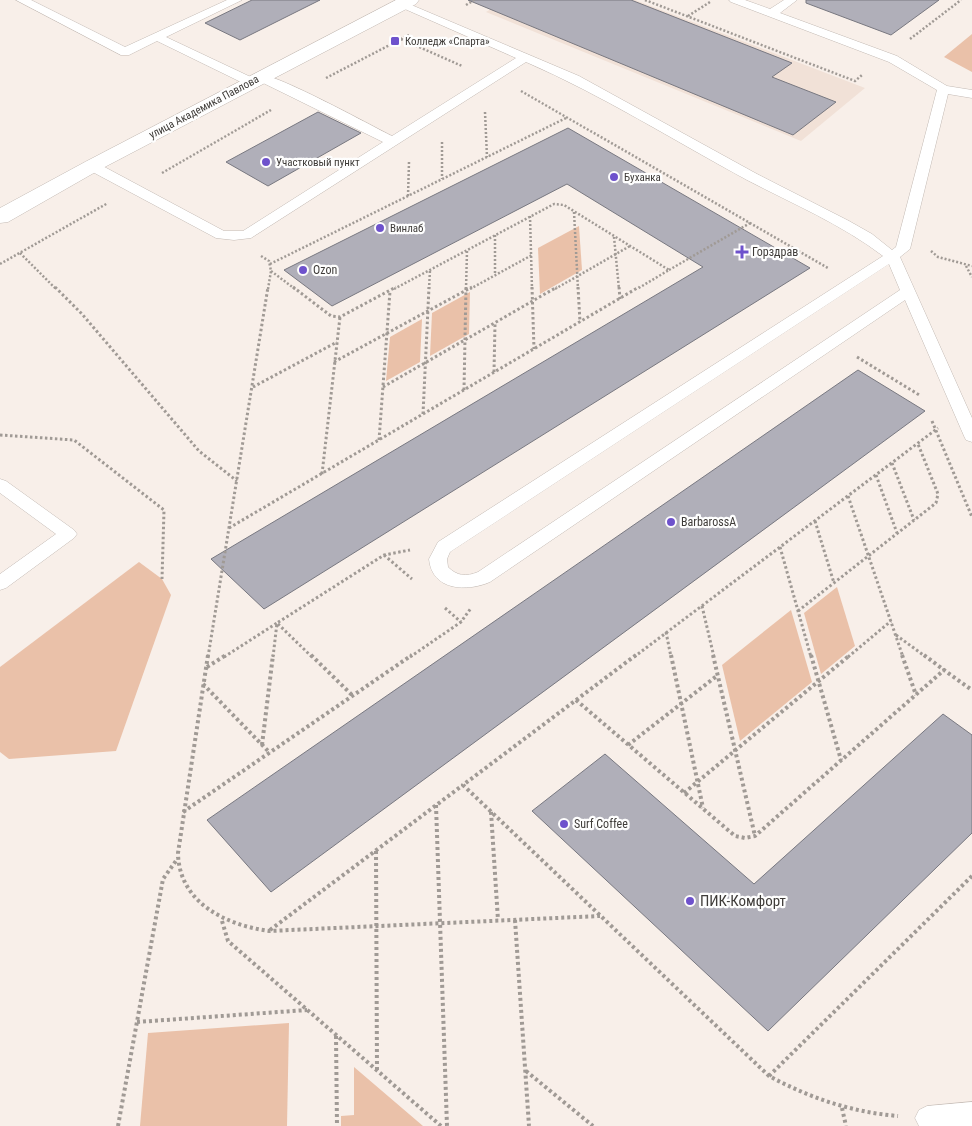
<svg xmlns="http://www.w3.org/2000/svg" width="972" height="1126" font-family="'Roboto Condensed',sans-serif">
<rect width="100%" height="100%" fill="#f8efe9"/>
<polygon fill="#f1e1d7" points="506,0 635,0 865,88 801,141 486,12"/>
<g fill="#eac1a9">
<polygon points="972,34 972,72 944,57"/>
<polygon points="579,226 582,270 540,294 538,248"/>
<polygon points="470,292 469,334 430,356 432,313"/>
<polygon points="422,319 420,362 386,381 390,337"/>
<polygon points="139,562 162,579 171,595 116,751 9,759 0,752 0,667"/>
<polygon points="837,587 855,646 821,674 804,613"/>
<polygon points="791,610 812,682 740,741 722,665"/>
<polygon points="289,1023 287,1126 140,1126 148,1033"/>
<polygon points="354,1067 423,1126 341,1126 341,1116 354,1115"/>
</g>
<g fill="#b0afb9" stroke="#787880">
<polygon points="252,0 320,0 240,40 205,23"/>
<polygon points="468,0 631,0 792,63 772,77 836,102 793,135"/>
<polygon points="806,0 939,0 891,35 806,3"/>
<polygon points="318,112 361,133 268,186 226,162"/>
<polygon points="568,128 810,268 264,609 211,559 703,267 567,184 332,306 284,270"/>
<polygon points="858,370 925,411 271,892 207,820"/>
<polygon points="943,714 972,735 972,833 768,1031 532,811 605,754 754,884"/>
</g>
<g fill="none" stroke-linecap="round" stroke-linejoin="round">
<g stroke="#c3bab4" stroke-width="1">
<g id="lane">
<polygon points="16,0 31,0 125,47 227,0 242,0 166,37 255,79 257,82 251,86 247,85 157,41 129,55 121,55"/>
<path d="M729,0h16l25,9 14,-9h13l-17,13 117,43 50,30 25,4v8l-24,-4 -38,155 -10,8 72,161v24l-6,-2 -2,-4 -59,-136 -415,282c-23,10 -58,9 -61,-23l9,-17 445,-286c-42,-32 -90,-52 -136,-76 -74,-40 -145,-85 -221,-118l-275,176 -17,2 -18,-2 -129,-69 -2,-3 2,-3h10l127,68h19l140,-89 -126,-62 -2,-3 2,-3c15,-3 115,52 135,62l124,-78 -118,-52 -2,-2 2,-2 4,-1 177,75 178,98 92,47 23,13 20,16 4,-3 41,-157 -48,-28 -158,-60zM889,264l11,26 -422,282c-12,5 -21,4 -30,-5l-1,-8 3,-7z"/>
<polygon points="0,479 6,481 74,530 77,534 74,538 6,588 0,590 0,574 56,534 0,493"/>
<polygon points="972,1102 972,1126 919,1126 915,1118 919,1110 927,1106"/>
</g>
</g>
<g stroke="#c3bab4" stroke-width="1">
<polygon id="secondary" points="396,0 419,0 416,4 99,170 8,222 0,223 0,208 85,162"/>
</g>
<g stroke="#a09a95" stroke-width="2.5" stroke-dasharray="2 2" stroke-linecap="butt">
<polyline points="645,0 855,81 862,75"/>
<polyline points="466,5 474,0"/>
<polyline points="688,16 710,2"/>
<polyline points="401,39 462,66"/>
<polyline points="910,39 961,0"/>
<polyline points="326,78 409,35"/>
<polyline points="521,91 828,268"/>
<polyline points="485,112 487,157"/>
<polyline points="442,142 442,179"/>
<polyline points="162,173 271,110"/>
<polyline points="408,196 409,162"/>
<polyline points="574,212 578,289"/>
<polyline points="530,216 532,289"/>
<polyline points="495,235 495,275"/>
<polyline points="614,237 619,289"/>
<polyline points="931,251 938,257 972,266"/>
<polyline points="20,253 56,289"/>
<polyline points="261,256 269,261 271,271 268,289"/>
<polyline points="0,264 108,203"/>
<polyline points="270,264 566,118"/>
<polyline points="966,266 972,277"/>
<polyline points="669,270 750,223"/>
<polyline points="271,271 295,289"/>
<polyline points="394,289 554,204 564,205 669,270 637,289"/>
<polyline points="429,289 430,270"/>
<polyline points="466,289 467,251"/>
<polyline points="470,289 532,255"/>
<polyline points="555,289 630,246"/>
</g>
<g stroke="#a09a95" stroke-width="3" stroke-dasharray="2.5 2.5" stroke-linecap="butt">
<polyline points="55,287 82,314 199,451 237,481"/>
<polyline points="293,287 331,316 340,317 396,287"/>
<polyline points="532,287 534,349"/>
<polyline points="578,287 580,322"/>
<polyline points="619,287 620,299"/>
<polyline points="857,357 921,396"/>
<polyline points="334,362 472,287"/>
<polyline points="494,372 495,324"/>
<polyline points="253,387 337,342"/>
<polyline points="383,387 557,287"/>
<polyline points="464,390 466,287"/>
<polyline points="423,414 429,287"/>
<polyline points="932,421 972,517"/>
<polyline points="0,435 74,440 164,510 162,579"/>
<polyline points="379,440 390,291"/>
<polyline points="892,463 914,520"/>
<polyline points="322,474 340,317"/>
<polyline points="876,475 897,533"/>
<polyline points="848,496 903,657"/>
<polyline points="815,521 834,583"/>
<polyline points="229,528 639,287"/>
<polyline points="780,547 811,657"/>
<polyline points="384,555 412,579"/>
<polyline points="702,606 714,657"/>
<polyline points="445,608 461,622"/>
<polyline points="798,611 936,503 938,494 918,444"/>
<polyline points="666,632 671,657"/>
<polyline points="896,635 926,657"/>
<polyline points="208,657 268,287"/>
<polyline points="224,657 277,623"/>
<polyline points="273,657 277,623"/>
<polyline points="312,657 277,623 384,555 410,550"/>
<polyline points="410,657 461,622 471,608"/>
<polyline points="634,657 938,428"/>
<polyline points="848,657 891,621"/>
</g>
<g stroke="#a09a95" stroke-width="4" stroke-dasharray="3 3" stroke-linecap="butt">
<path d="M208,655l-30,198c1,50 48,72 91,78l331,-15"/>
<polyline points="311,655 353,696"/>
<path d="M636,655l-173,130 306,291c41,22 82,36 129,40"/>
<polyline points="671,655 703,808"/>
<polyline points="713,655 755,836"/>
<polyline points="811,655 841,760"/>
<polyline points="902,655 916,695"/>
<polyline points="924,655 944,670"/>
<polyline points="207,667 226,655"/>
<polyline points="203,684 270,753"/>
<polyline points="576,700 735,836 745,838 755,836 944,670 972,690"/>
<polyline points="262,745 273,655"/>
<polyline points="628,745 718,675"/>
<polyline points="684,793 850,655"/>
<polyline points="436,805 447,1126"/>
<polyline points="183,812 412,655"/>
<polyline points="491,812 498,920"/>
<polyline points="376,851 377,1070"/>
<polyline points="515,920 529,1126"/>
<polyline points="222,921 228,941 441,1126"/>
<polyline points="270,930 463,785"/>
<polyline points="137,1022 307,1010"/>
<polyline points="336,1036 337,1126"/>
<polyline points="526,1071 593,1126"/>
<polyline points="769,1076 972,876"/>
<polyline points="842,1108 846,1126"/>
<polyline points="118,1126 163,879 178,858"/>
</g>
<use href="#lane" fill="#fff" fill-rule="evenodd"/>
<use href="#secondary" fill="#fff" fill-rule="evenodd"/>
</g>
<g fill="#6e52cc" stroke="#fefefe" stroke-width="2">
<rect x="390" y="36" width="10" height="10" rx="2.5"/>
<circle cx="266" cy="162" r="5"/>
<circle cx="614" cy="177" r="5"/>
<circle cx="380" cy="228" r="5"/>
<path d="M739.5 244.5h5v5h5v5h-5v5h-5v-5h-5v-5h5z"/>
<circle cx="303" cy="270" r="5"/>
<circle cx="671" cy="522" r="5"/>
<circle cx="564" cy="824" r="5"/>
<circle cx="690" cy="901" r="5"/>
</g>
<g text-anchor="middle" dominant-baseline="central" stroke-width="4.5" stroke-linejoin="round" paint-order="stroke">
<g font-size="11" fill="#3f3c39" stroke="#fefefe" text-anchor="start">
<text x="405" y="41">Колледж «Спарта»</text>
<text x="276" y="162">Участковый пункт</text>
<text x="624" y="177">Буханка</text>
<text x="390" y="228">Винлаб</text>
</g>
<g font-size="11" fill="#3f3c39" stroke="#fefefe">
<text transform="translate(204 107) rotate(-28)">улица Академика Павлова</text>
</g>
<g font-size="12" fill="#3f3c39" stroke="#fefefe" text-anchor="start">
<text x="752" y="252">Горздрав</text>
<text x="313" y="270">Ozon</text>
<text x="681" y="522">BarbarossA</text>
<text x="574" y="824">Surf Coffee</text>
</g>
<g font-size="15" fill="#3f3c39" stroke="#fefefe" text-anchor="start">
<text x="700" y="901">ПИК-Комфорт</text>
</g>
</g>
</svg>
